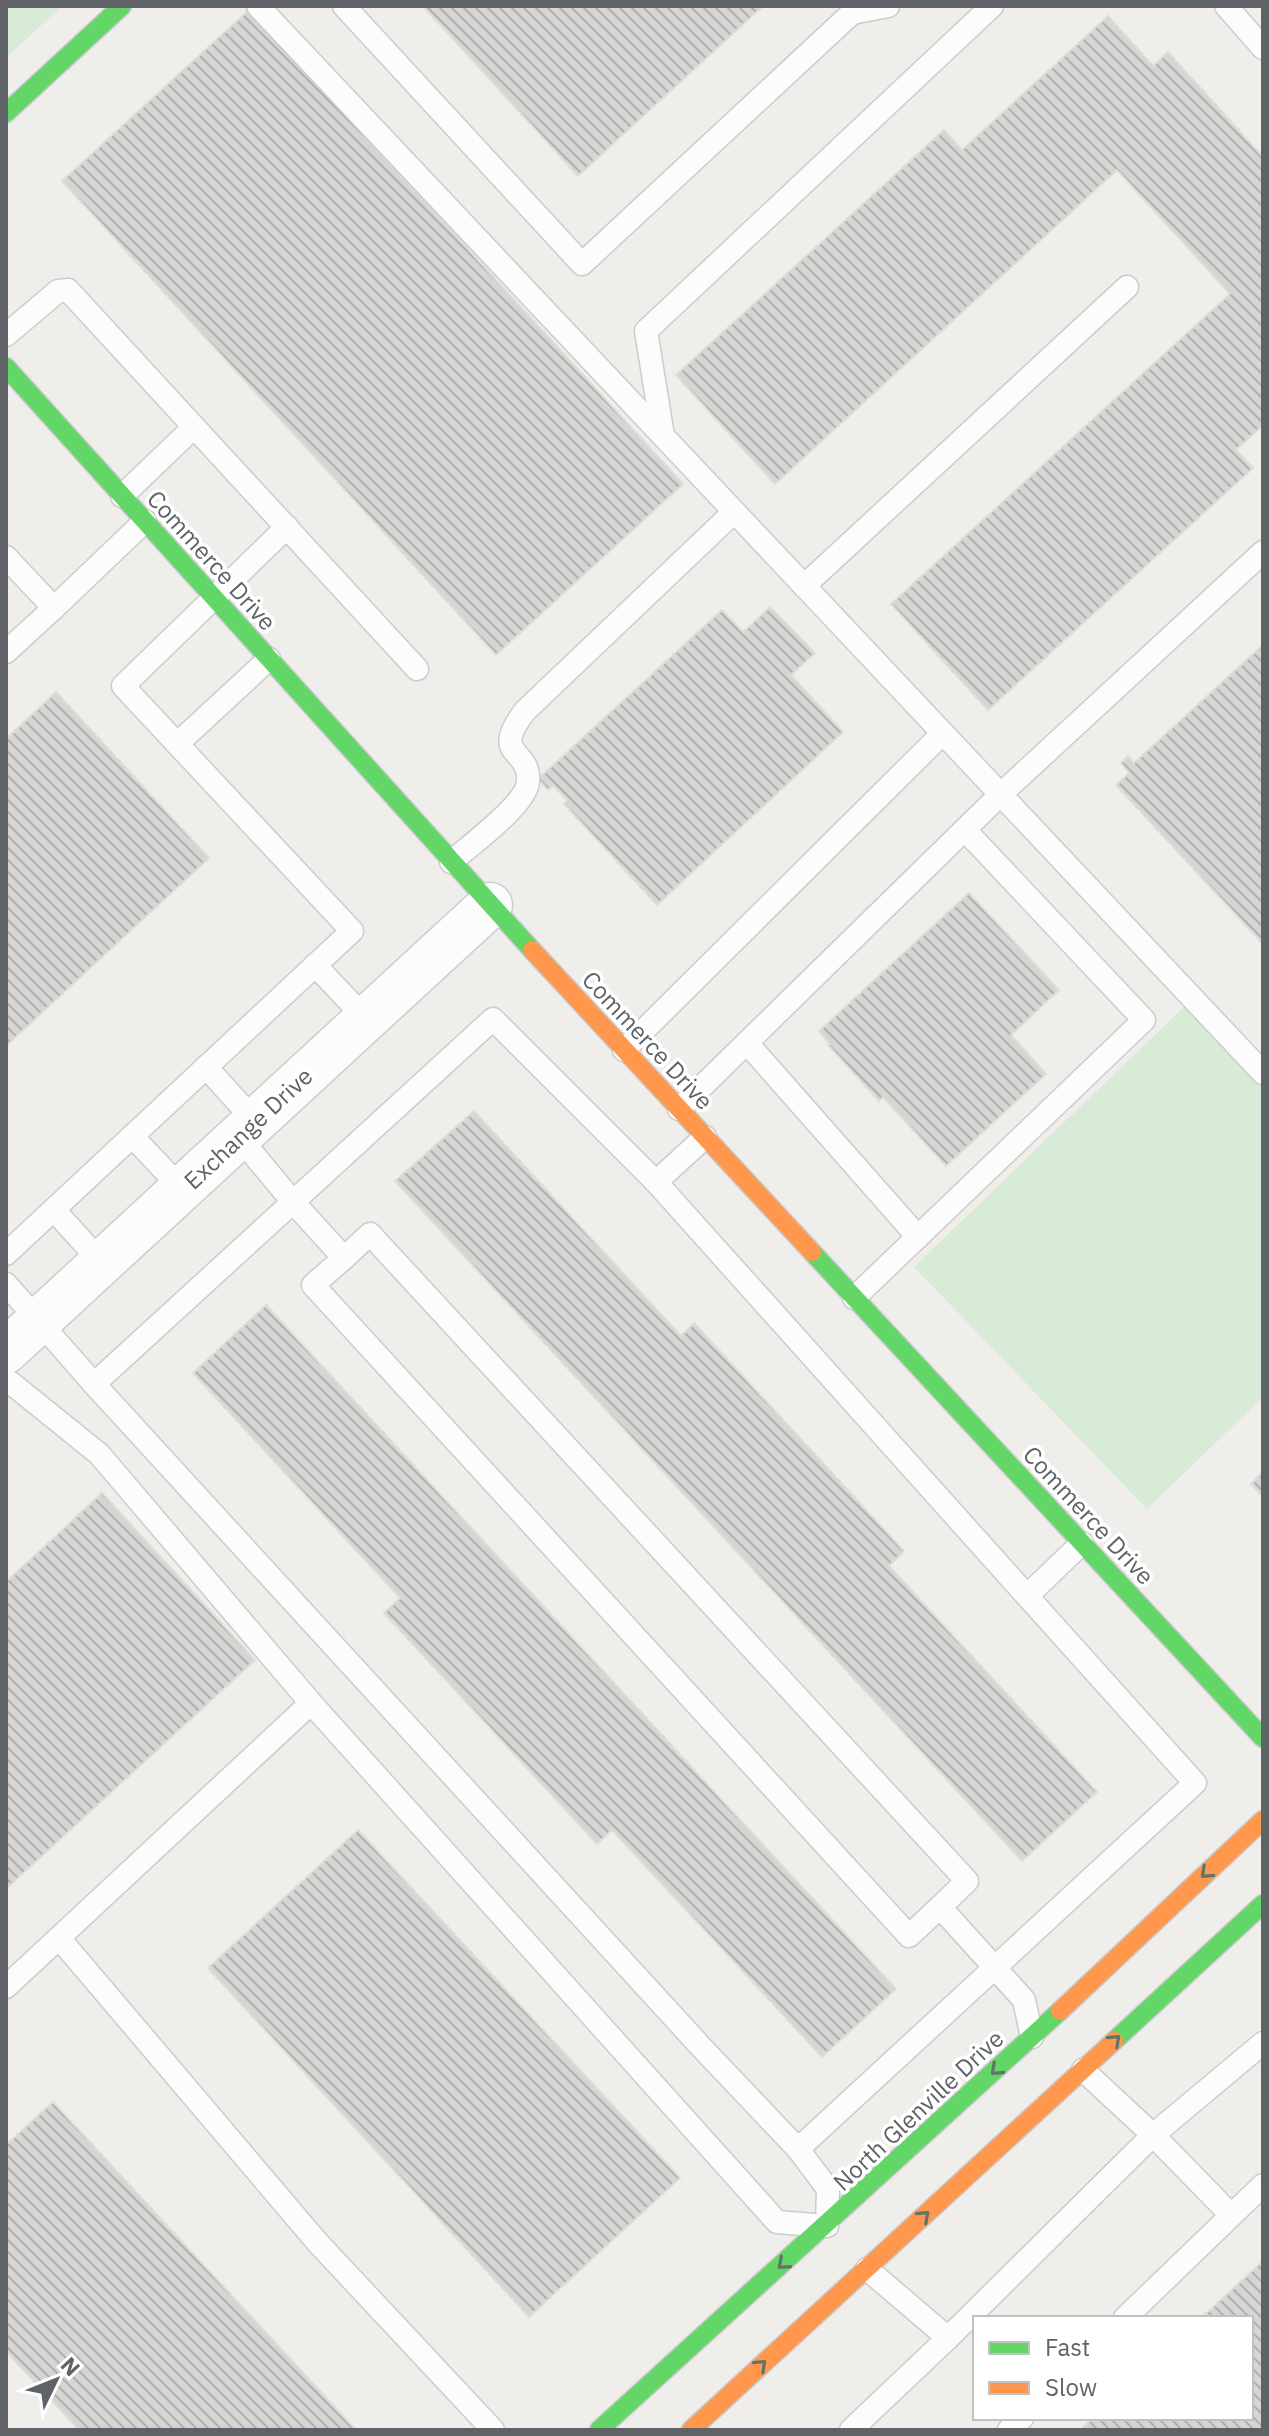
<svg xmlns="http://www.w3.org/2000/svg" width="1269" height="2436" font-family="'IBM Plex Sans',sans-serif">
<defs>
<pattern id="building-back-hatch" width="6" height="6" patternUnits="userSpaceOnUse" patternTransform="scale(2)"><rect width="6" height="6" fill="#d6d5d3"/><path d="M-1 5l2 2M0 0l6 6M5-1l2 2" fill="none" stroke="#b1b0af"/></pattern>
</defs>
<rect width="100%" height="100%" fill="#efeeea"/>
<g fill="#d8ebd6">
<polygon points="6,6 62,6 6,58"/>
<polygon points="1186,1005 1263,1085 1263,1397 1147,1509 914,1267"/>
</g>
<g fill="url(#building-back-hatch)" stroke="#deddd9" stroke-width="2">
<polygon points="423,6 763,6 578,176"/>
<polygon points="249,10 683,484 496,655 62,181"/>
<polygon points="1108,16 1153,66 1168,52 1263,157 1263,425 1236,450 1253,468 988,710 891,604 1230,294 1117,170 775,484 676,375 944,130 962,150"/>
<polygon points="770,607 815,653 791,675 843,732 657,905 564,804 567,800 553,785 548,790 538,779 722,610 743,632"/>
<polygon points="1263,645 1263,944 1116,785 1129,773 1121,763 1128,756 1134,763"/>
<polygon points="56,692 209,858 6,1046 6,739"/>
<polygon points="969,893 1059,990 1011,1035 1046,1074 946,1166 883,1097 879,1101 828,1045 830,1044 819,1031"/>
<polygon points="474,1111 681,1336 694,1323 904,1551 889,1566 1097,1792 1022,1861 395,1181"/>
<polygon points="266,1305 896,1989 822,2057 612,1830 597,1844 384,1613 400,1598 193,1373"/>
<polygon points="1263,1472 1263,1497 1251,1484"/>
<polygon points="102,1493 255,1660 6,1889 6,1582"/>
<polygon points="358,1830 680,2178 529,2317 208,1968"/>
<polygon points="53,2102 356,2430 79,2430 6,2351 6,2145"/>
<polygon points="1263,2261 1263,2430 1080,2430 1093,2418 1251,2418 1251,2318 1201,2318"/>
</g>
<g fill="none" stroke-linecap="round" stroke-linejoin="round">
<g stroke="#cbcccc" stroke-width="25">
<g id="lane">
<polyline points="258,6 1263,1073"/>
<polyline points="344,6 582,264 852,13 888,6"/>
<polyline points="1226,6 1263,48"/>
<polyline points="6,335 58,291 68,290 417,669"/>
<polyline points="663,436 646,331 992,6"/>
<polyline points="122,496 194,427"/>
<polyline points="6,557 54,608 145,521"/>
<polyline points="804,586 1127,287"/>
<polyline points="6,652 54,608"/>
<polyline points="177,744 269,659"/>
<path d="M451,862c18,-16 75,-57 77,-80 3,-35 -39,-24 -3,-71l209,-199"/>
<polyline points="315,965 366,1019"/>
<polyline points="747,1043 918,1237"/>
<polyline points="624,1050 943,733"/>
<polyline points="206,1067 255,1121"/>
<polyline points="679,1109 1001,794 1263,552"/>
<polyline points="132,1136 182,1189"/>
<polyline points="239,1137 293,1202 344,1258 313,1285 909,1936 940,1907 1024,2000 1032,2037"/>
<polyline points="656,1182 1027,1596"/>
<polyline points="54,1210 102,1263"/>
<polyline points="6,1254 352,931 123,686 287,527"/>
<polyline points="344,1258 370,1234 967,1881 940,1907"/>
<polyline points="6,1284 94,1384"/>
<polyline points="854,1298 1144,1020 965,830"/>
<polyline points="6,1379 99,1454 311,1703 6,1987"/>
<polyline points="311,1703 777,2222 827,2226 828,2189 798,2149 703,2049 94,1384 493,1019 656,1182 705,1137"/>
<polyline points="59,1938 318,2243 493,2430"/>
<polyline points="798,2149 1195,1783 1027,1596 1082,1543"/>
<polyline points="1231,2215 1153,2135 1263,2043"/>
<polyline points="1125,2318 1263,2185"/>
<polyline points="948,2338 1153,2135 1083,2070"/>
<polyline points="851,2430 948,2338 867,2269"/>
<polyline points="1009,2430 1022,2418"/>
</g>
</g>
<g stroke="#cbcccc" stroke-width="47">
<polyline id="street" points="6,1351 490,905"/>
</g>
<g stroke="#cacacb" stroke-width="21">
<g id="fast">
<polyline points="6,113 122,6"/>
<polyline points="6,367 532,950"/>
<polyline points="812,1252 1263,1738"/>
<polyline points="1114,2041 1263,1904"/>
<polyline points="599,2430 1060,2011"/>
</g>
</g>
<g stroke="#cacacb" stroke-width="21">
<g id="slow">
<polyline points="532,950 812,1252"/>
<polyline points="1060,2011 1263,1820"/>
<polyline points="691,2430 1114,2041"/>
</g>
</g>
<use href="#lane" stroke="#fdfcfc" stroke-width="22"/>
<use href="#street" stroke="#fdfcfc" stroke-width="44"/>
<use href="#fast" stroke="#63d668" stroke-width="18"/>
<use href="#slow" stroke="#ff974d" stroke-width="18"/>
</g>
<defs><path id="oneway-chevron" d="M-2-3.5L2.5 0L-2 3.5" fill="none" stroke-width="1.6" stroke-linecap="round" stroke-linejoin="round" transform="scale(2)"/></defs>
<g stroke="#607468">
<use href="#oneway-chevron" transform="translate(1206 1873) rotate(137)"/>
<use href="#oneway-chevron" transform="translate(1115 2040) rotate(-43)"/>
<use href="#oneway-chevron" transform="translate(996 2070) rotate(137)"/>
<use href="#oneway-chevron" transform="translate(924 2216) rotate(-43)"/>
<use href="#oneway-chevron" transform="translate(783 2264) rotate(139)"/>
<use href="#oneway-chevron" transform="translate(761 2365) rotate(-43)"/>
</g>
<g text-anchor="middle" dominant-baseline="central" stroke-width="7" stroke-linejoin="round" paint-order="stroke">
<g font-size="24" fill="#5f6368" stroke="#fff">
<text transform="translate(212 560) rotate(48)">Commerce Drive</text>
<text transform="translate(648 1040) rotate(47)">Commerce Drive</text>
<text transform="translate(248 1128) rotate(-43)">Exchange Drive</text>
<text transform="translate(1089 1515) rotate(47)">Commerce Drive</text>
<text transform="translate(918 2110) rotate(-43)">North Glenville Drive</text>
</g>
</g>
<rect width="1269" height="2436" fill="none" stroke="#5f6368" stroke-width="16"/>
<rect x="973" y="2316" width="280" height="104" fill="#ffffff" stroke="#bfc1c3" stroke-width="2"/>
<rect x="989" y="2342" width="40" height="12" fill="#63d668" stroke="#bfc1c3" stroke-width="2"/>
<text x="1045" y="2356" font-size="24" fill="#5f6368">Fast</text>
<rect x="989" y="2382" width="40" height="12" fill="#ff974d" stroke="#bfc1c3" stroke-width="2"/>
<text x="1045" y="2396" font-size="24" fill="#5f6368">Slow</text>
<g transform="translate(56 2380) rotate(47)" stroke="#ffffff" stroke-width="6" paint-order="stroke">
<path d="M0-6L14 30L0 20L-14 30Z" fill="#5f6368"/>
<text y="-12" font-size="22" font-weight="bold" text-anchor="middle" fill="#5f6368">N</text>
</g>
</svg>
